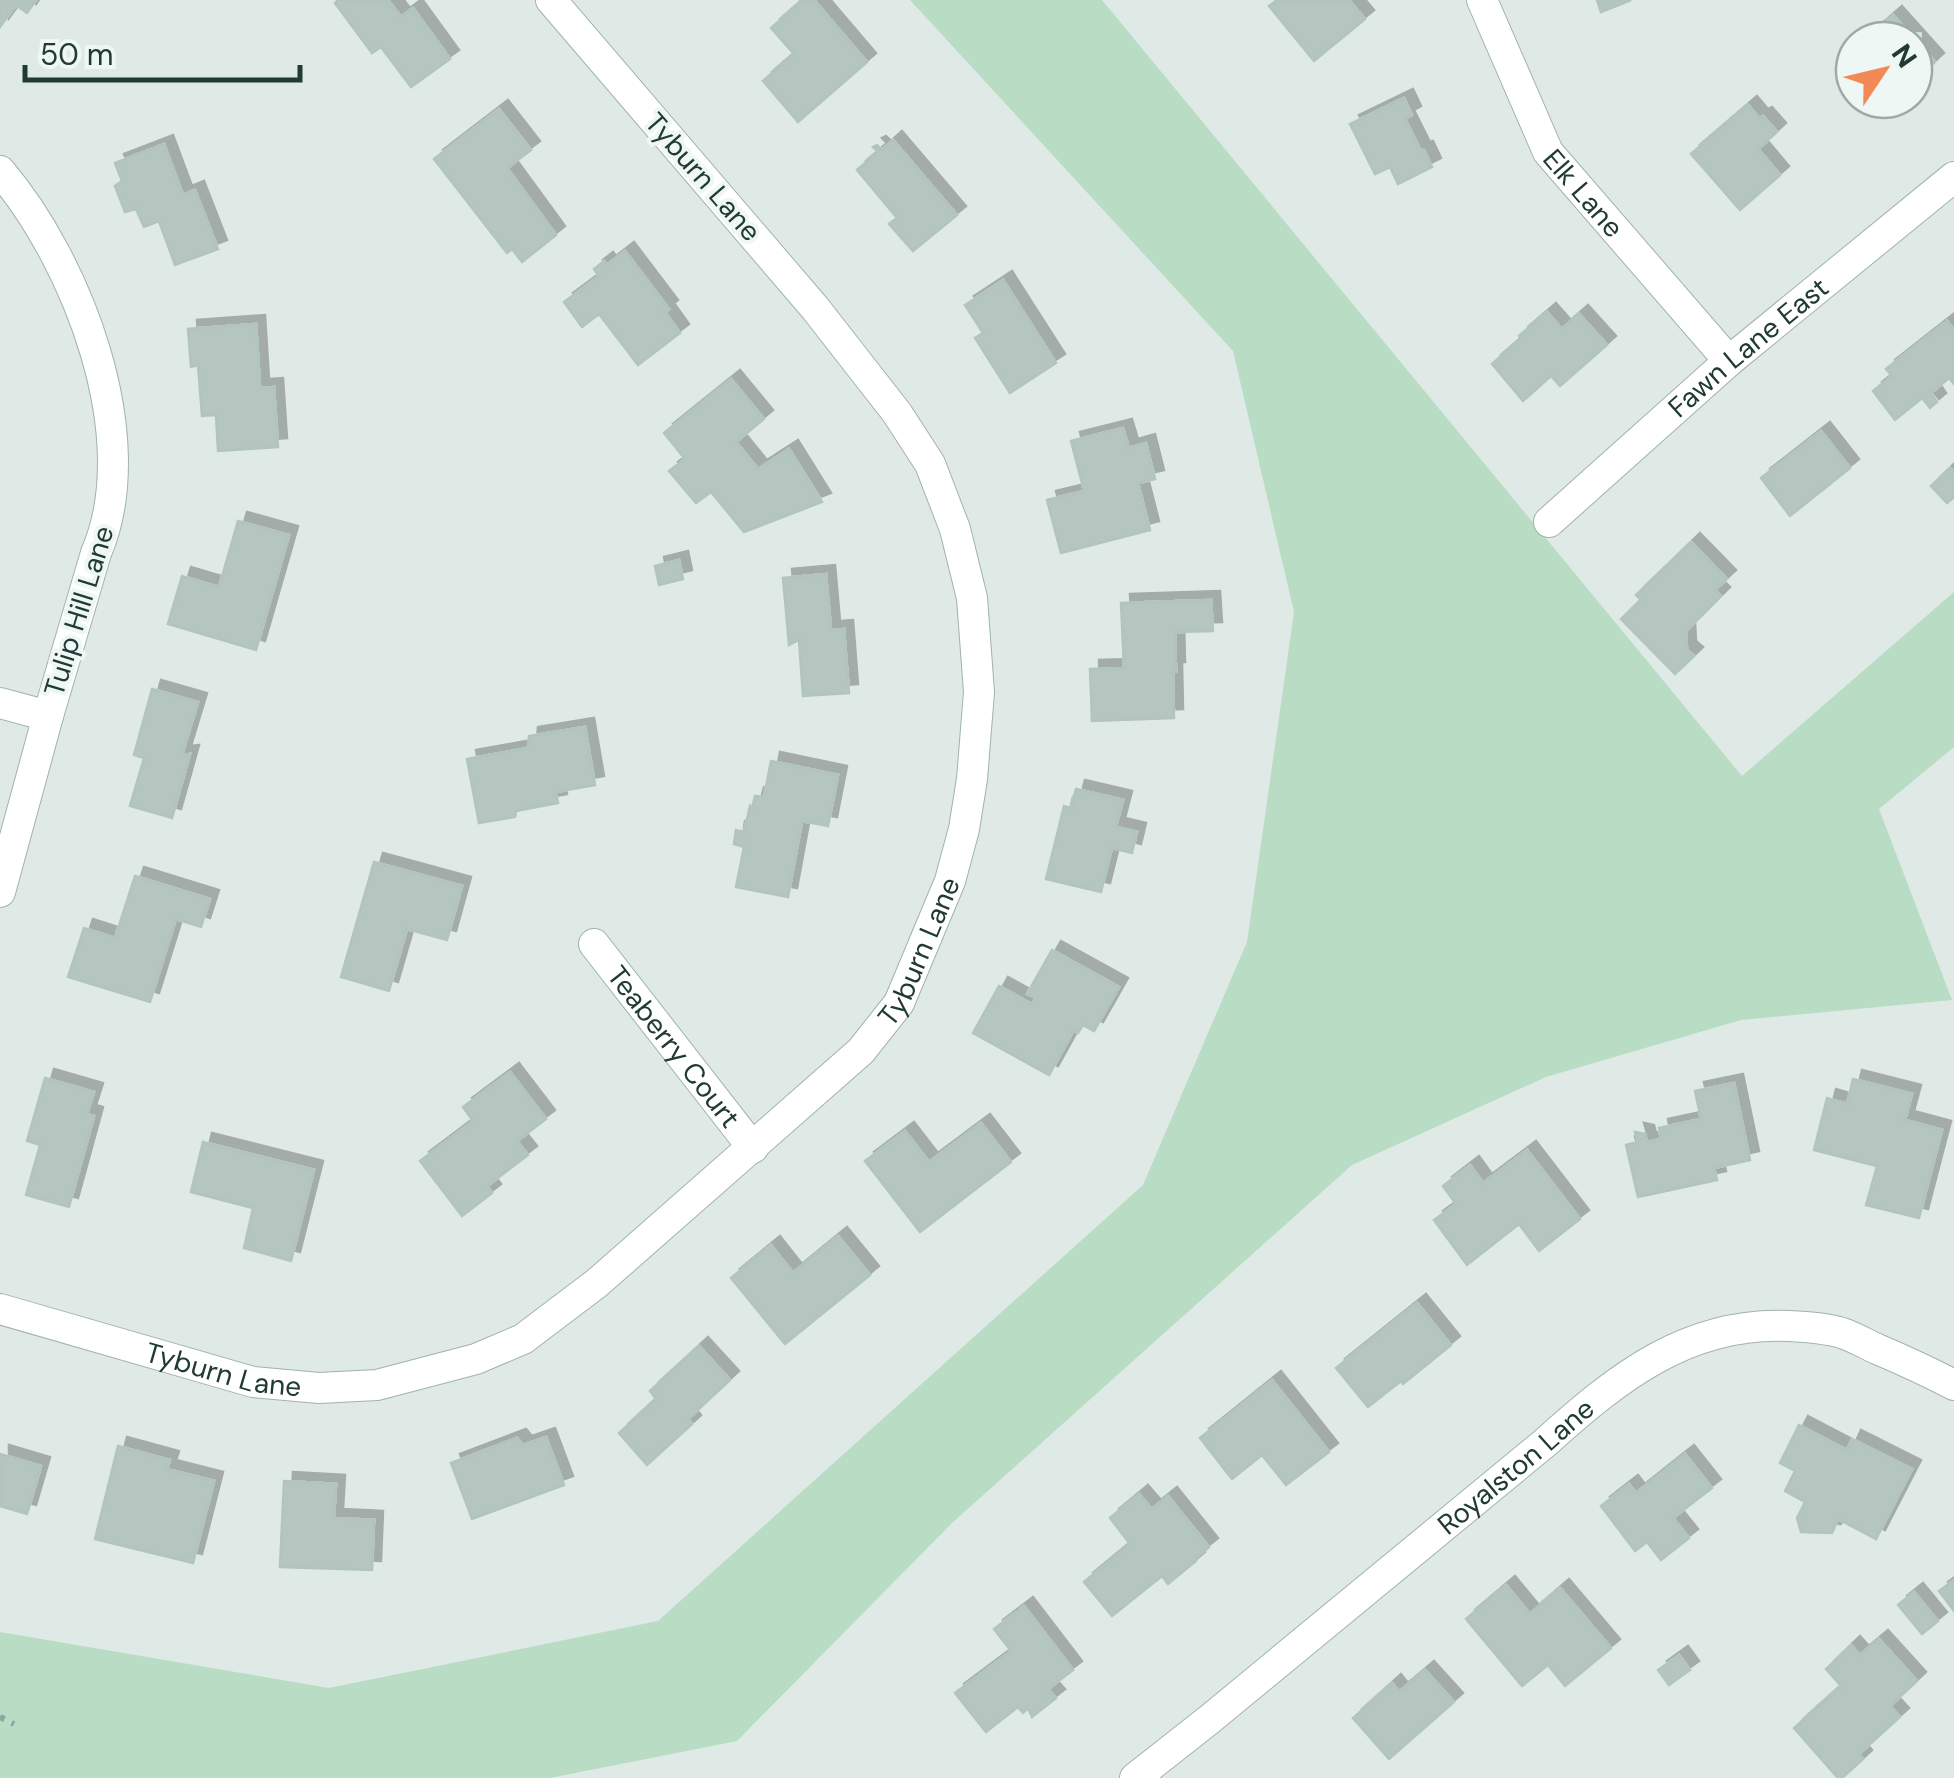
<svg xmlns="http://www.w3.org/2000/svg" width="1954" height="1778" font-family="'DM Sans',sans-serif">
<defs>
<filter id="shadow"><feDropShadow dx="9" dy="-9" stdDeviation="0" flood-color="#0004"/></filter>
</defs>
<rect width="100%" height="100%" fill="#dfeae6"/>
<polygon fill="#b8dcc4" points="910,0 1102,0 1742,776 1954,592 1954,747 1879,809 1952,1000 1741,1020 1546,1077 1352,1165 952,1523 737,1741 550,1778 0,1778 0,1632 329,1688 658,1621 1143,1185 1247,942 1294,612 1233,351"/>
<g fill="#b5c5c0" stroke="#b2c4be" stroke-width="2.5" filter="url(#shadow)">
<polygon points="0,0 36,0 27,13 16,5 0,27"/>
<polygon points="338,0 388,0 401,17 413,8 450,59 411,87 381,47 372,53 335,3"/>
<polygon points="803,0 814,0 867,62 798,122 763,81 794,54 771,28"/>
<polygon points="1277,0 1349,0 1365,19 1314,61 1269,6"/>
<polygon points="1597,0 1631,0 1601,12"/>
<polygon points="1893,15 1935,62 1914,81 1914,40 1864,40"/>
<polygon points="1854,49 1854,89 1836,68"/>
<polygon points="1404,98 1412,115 1405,119 1421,151 1424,150 1432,167 1398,184 1390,167 1375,174 1350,124"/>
<polygon points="1748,105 1759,118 1763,116 1777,132 1758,149 1780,175 1740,210 1691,154"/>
<polygon points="499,109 531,150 507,168 556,235 522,262 512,249 507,253 434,159"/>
<polygon points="893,140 957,215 913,251 889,224 897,218 857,170 878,152 873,147 877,145 882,150"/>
<polygon points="164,144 183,195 195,190 218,249 175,265 159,221 144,227 136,209 125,212 115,186 122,181 115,163"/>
<polygon points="625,251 669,309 665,312 680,333 638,365 599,314 582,327 564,302 599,276 594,269 604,261 607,265"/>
<polygon points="1003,280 1056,363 1010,393 975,338 983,333 965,305"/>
<polygon points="1547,312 1562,329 1579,314 1607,345 1560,386 1551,376 1523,401 1492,364 1521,339 1519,336"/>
<polygon points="1947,321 1954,330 1954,384 1949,378 1931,393 1937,402 1930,408 1922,398 1895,420 1873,391 1892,376 1886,369"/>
<polygon points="256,324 260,388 274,387 278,447 218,451 216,415 202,416 198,365 191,367 188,329"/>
<polygon points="731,379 764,419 736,442 758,469 789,449 822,502 744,532 711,492 696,503 669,471 685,459 664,433"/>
<polygon points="1123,428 1129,448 1146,443 1155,479 1138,483 1150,530 1061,553 1047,500 1084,491 1071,441"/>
<polygon points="1821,431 1850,468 1790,516 1761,478"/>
<polygon points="1950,468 1954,472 1954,497 1947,503 1931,486"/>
<polygon points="238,521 289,535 256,650 168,624 182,576 219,587"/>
<polygon points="1691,542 1727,579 1715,590 1721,596 1686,631 1687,650 1694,656 1675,674 1621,619 1641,600 1636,595"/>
<polygon points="679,560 683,579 659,585 655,566"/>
<polygon points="826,574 831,630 844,629 849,693 803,696 799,640 789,645 783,578"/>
<polygon points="1211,600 1213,631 1175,632 1176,671 1173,671 1174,718 1092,721 1090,669 1124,668 1121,603"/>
<polygon points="152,689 198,702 182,755 190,754 172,818 130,806 144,758 134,755"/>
<polygon points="585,727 595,785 556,792 558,803 516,811 515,817 479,823 467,759 528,748 529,736"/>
<polygon points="771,761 838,775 828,826 802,821 788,897 736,887 744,847 734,844 736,830 744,832 750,806 752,808 755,796 764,797"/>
<polygon points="1076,789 1123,800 1116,827 1137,832 1132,853 1112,848 1101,892 1046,879 1064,806 1071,808"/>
<polygon points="374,862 462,886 447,940 407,929 389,991 341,977"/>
<polygon points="135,876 210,899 201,927 176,919 150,1002 68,977 84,928 115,938"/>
<polygon points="1052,950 1119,987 1094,1031 1083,1025 1078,1033 1074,1030 1049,1075 973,1033 999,986 1032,1004 1036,998 1027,994"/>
<polygon points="510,1072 546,1119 517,1141 528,1155 487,1186 492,1193 462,1216 420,1161 473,1121 463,1107"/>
<polygon points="45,1078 94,1092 87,1114 94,1116 69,1207 26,1195 40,1145 27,1141"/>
<polygon points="1853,1079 1912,1094 1905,1120 1942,1130 1919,1218 1866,1205 1877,1166 1814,1150 1827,1098 1847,1104"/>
<polygon points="1734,1083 1750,1160 1714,1168 1717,1180 1638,1197 1626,1145 1638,1142 1635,1132 1645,1134 1647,1142 1661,1139 1659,1128 1701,1119 1695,1091"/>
<polygon points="981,1123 1011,1162 920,1232 865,1161 905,1131 929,1162"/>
<polygon points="203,1142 314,1170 291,1261 244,1248 253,1208 191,1192"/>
<polygon points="1527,1150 1580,1219 1539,1251 1519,1224 1467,1265 1434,1220 1456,1204 1443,1186 1470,1165 1483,1183"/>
<polygon points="838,1236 870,1275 785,1344 731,1278 771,1245 793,1273"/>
<polygon points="1417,1303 1451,1345 1403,1384 1401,1381 1368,1407 1336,1368"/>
<polygon points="699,1346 730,1380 688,1419 692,1424 647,1465 619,1433 656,1399 650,1391"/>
<polygon points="1272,1380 1329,1452 1286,1485 1262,1455 1232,1479 1200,1438"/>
<polygon points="1799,1425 1847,1450 1852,1439 1912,1469 1876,1539 1838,1519 1832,1533 1801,1532 1797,1518 1805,1502 1785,1491 1795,1471 1780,1463"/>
<polygon points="546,1437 564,1485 472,1519 451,1463 517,1438 523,1445"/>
<polygon points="118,1446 170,1460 167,1469 214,1481 193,1563 95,1539"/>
<polygon points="0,1454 41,1466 27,1514 0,1506"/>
<polygon points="1685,1454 1712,1488 1673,1518 1689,1538 1661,1560 1647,1542 1635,1551 1601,1506 1629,1484 1636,1493"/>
<polygon points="284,1481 336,1484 334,1518 374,1520 372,1570 280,1567"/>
<polygon points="1139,1494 1152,1509 1168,1496 1209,1547 1194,1559 1196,1561 1168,1584 1162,1576 1112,1616 1084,1582 1130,1544 1110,1518"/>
<polygon points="1954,1580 1954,1611 1939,1591"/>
<polygon points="1506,1585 1530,1614 1560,1588 1611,1648 1565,1686 1548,1665 1522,1686 1466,1619"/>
<polygon points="1914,1592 1938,1621 1922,1634 1898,1605"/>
<polygon points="1024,1606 1073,1670 1048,1689 1056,1698 1032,1717 1028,1708 1023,1713 1018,1707 986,1732 955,1693 1011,1651 994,1629"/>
<polygon points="1879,1639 1917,1681 1890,1706 1900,1717 1859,1754 1863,1759 1842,1778 1838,1778 1794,1728 1841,1686 1826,1669 1851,1645 1860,1655"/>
<polygon points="1679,1655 1690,1670 1669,1685 1658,1670"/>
<polygon points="1425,1670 1454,1702 1389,1759 1353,1718 1392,1683 1399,1692"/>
</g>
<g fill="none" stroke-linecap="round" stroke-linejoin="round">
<g stroke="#a2b2ad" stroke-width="32">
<g id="minor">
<path id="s1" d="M1482,0l66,152 181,209"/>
<path d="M0,171c77,90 146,267 96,382l-48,163 -48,176"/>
<path id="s2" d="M1549,522l180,-161 225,-184"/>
<polyline points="0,703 48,716"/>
<path id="s3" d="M594,944l159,204"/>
<path id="s4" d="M0,1309l253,73 66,6 58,-3 99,-26 47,-20 74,-56 264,-232 38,-48 51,-122 14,-52 8,-50 7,-87 -7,-94 -17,-69 -25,-65 -33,-51 -82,-105 -264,-308"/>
<path id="s5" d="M1135,1778l75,-59 336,-277c71,-64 142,-121 243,-116 18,1 36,2 53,7 12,4 24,11 35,16 26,11 52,23 77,36"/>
</g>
</g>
<polyline stroke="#7faea3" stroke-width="6" stroke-dasharray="5 8" stroke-linecap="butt" points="0,1717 14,1724"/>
<use href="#minor" stroke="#fff" stroke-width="30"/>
</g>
<g text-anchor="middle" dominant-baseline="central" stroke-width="8" stroke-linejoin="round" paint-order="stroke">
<g font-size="28" fill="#203a35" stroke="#eff7f4">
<text transform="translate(703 177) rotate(49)">Tyburn Lane</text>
<text stroke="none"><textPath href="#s1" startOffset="220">Elk Lane</textPath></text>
<text stroke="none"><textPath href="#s2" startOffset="265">Fawn Lane East</textPath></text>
<text transform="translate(79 611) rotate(-73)">Tulip Hill Lane</text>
<text stroke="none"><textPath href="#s4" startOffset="1102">Tyburn Lane</textPath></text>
<text stroke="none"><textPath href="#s3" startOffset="130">Teaberry Court</textPath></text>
<text stroke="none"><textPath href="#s4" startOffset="232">Tyburn Lane</textPath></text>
<text stroke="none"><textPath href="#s5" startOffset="492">Royalston Lane</textPath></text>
</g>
</g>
<g transform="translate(1884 70) rotate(55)"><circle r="48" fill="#eff7f4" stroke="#9caba8" stroke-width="2.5"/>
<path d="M0-8L18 38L0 25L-18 38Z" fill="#f28956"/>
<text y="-15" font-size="28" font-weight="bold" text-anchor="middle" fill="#203a35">N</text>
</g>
<path d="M25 65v15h275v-15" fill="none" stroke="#203a35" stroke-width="5"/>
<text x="40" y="65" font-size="30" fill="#203a35" stroke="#eff7f4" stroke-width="8" paint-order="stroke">50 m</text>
</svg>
